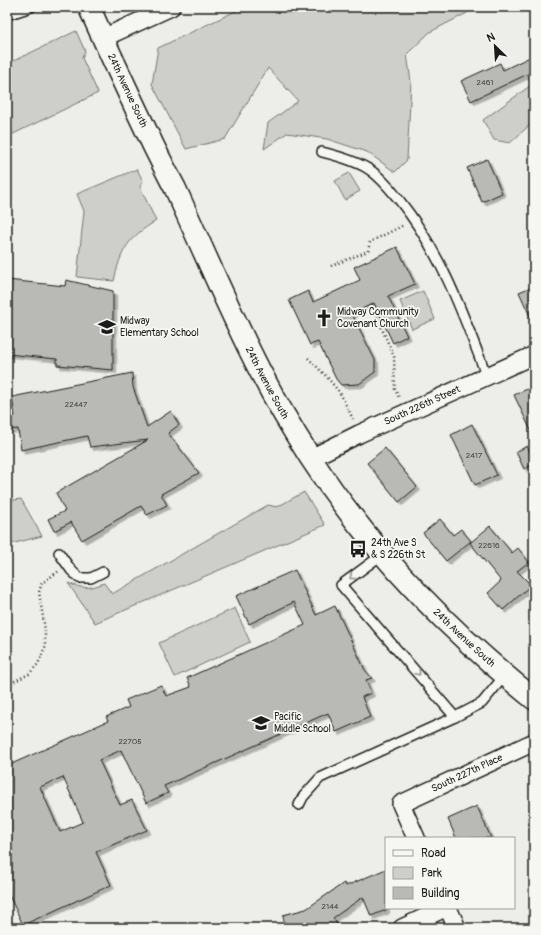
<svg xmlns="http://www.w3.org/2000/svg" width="541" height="935" font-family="Pangolin,sans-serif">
<defs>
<filter id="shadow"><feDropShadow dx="3.5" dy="3.5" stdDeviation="0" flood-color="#0004"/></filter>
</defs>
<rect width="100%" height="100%" fill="#edede9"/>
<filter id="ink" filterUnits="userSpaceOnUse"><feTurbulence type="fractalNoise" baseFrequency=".025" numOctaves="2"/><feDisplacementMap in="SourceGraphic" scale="8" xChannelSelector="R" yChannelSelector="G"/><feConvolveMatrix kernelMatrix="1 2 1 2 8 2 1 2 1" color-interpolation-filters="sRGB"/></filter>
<g filter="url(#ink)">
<g fill="#cececb" stroke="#757574">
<polygon points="244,7 469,7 467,13 430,32 407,54 411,82 407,160 395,172 367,152 327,139 287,133 264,149 268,123 298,101 268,68 225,139 186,149 152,84 158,48"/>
<polygon points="76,31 85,51 82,58 98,93 7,137 7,64"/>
<polygon points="534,83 534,121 510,143 494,140 483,120"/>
<path d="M137,169l6,12 -3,6 16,34c-28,17 -35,28 -42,60l-37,-4 7,-66 -7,-17z"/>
<polygon points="349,173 360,191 345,200 335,181"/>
<polygon points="423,291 435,319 412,329 400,301"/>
<path d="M304,492l21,33 -230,98 -27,-40c15,6 21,6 36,0l8,11 156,-89 9,2z"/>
<polygon points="21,499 42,536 7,545 7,501"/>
<polygon points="235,608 250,642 175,677 159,643"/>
</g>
<g fill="#b9b9b6" stroke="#1c1c1c" fill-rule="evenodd" filter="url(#shadow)">
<polygon points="534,55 534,71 471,101 461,81 500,63 503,70"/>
<polygon points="487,159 502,193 482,202 467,168"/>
<polygon points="397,247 415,284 388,296 407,336 393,343 374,303 352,314 375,360 375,372 359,384 341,385 336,379 318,342 310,345 289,300 308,291 313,302 360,280 354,267"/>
<polygon points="7,280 65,286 66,280 113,291 113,370 57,365 57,359 7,354"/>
<polygon points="534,286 534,325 519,292"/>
<polygon points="132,373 133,387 147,427 171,411 179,425 168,433 199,473 161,494 167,505 147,515 141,506 82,540 71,522 54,531 48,519 65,511 56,493 148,440 90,447 87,436 21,450 18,429 7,430 7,417 15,416 12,397"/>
<polygon points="534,386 534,437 514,395"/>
<polygon points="472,424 497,475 475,485 451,435"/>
<polygon points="527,446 534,461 534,464 524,469 516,452"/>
<polygon points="385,448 417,487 399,502 367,463"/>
<polygon points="440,519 453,535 461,529 471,541 446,561 423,533"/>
<polygon points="490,526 512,553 518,548 529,562 517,571 531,585 503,610 488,593 501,581 470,543"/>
<path d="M295,570l21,45 19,-9 30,64 7,8 -6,2 5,13 -9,4 8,20 -34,15 -8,-19 -164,73 4,7 -22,10 -25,-53 -22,10 21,45 12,-5 15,30 -51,22 15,33 -88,40 -16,-34v-125l101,-45 -2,-4 23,-10 -3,-7 35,-15 5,11 25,-9 -4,-9 118,-53 -11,-23 -45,22 -13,-28zM63,777l20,45 -23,10 -20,-45z"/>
<polygon points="477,806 491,838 456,838 448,819"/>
<polygon points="386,869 386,910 371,916 363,897 333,918 340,928 285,928 283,915 306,909 344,883 346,886"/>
</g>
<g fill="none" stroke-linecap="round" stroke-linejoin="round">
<g stroke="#1c1c1c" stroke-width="12">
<g id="service">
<polyline points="7,15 31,7"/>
<path d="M322,152c16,4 35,9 48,18 12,8 21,20 30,31 42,53 63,113 87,176"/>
<polyline points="59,553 71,570 79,578 91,578 103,572"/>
<polyline points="383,554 341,585 455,717"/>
<polyline points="299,805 303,797 320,778 455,717 482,703 505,675"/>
</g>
</g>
<g stroke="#1c1c1c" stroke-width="20">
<g id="minor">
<polyline points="103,38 171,7"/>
<path id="s1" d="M311,458l48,-24 175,-79"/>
<path id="s2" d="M416,838l-15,-34 133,-62"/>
<polyline points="448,908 457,928"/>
<polyline points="402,928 445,908"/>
</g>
</g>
<g stroke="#1c1c1c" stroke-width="24">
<g id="tertiary">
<path id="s3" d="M89,7c21,47 43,94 65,140 7,14 14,28 21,41 28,61 54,123 85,183 15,29 32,58 50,86 60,93 138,173 224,242"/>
</g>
</g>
<g stroke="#1c1c1c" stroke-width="2.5" stroke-dasharray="1 3" stroke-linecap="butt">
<polyline points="331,266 368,251 370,242 404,225"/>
<polyline points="372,305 394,357 395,389 399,398"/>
<polyline points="308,358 327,377 340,393 353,419"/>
<polyline points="7,685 29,674 38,664 45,647 45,630 39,592 42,583 59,571"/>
</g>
<use href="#service" stroke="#f6f6f2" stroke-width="9"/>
<use href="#minor" stroke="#f6f6f2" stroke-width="17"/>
<use href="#tertiary" stroke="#f6f6f2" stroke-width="21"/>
</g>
<defs><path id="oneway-chevron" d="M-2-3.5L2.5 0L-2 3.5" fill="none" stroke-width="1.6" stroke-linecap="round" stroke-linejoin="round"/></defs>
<g stroke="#949492">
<use href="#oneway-chevron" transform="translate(352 577) rotate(143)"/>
<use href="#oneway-chevron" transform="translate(418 673) rotate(49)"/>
</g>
</g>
<defs>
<g id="church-bare" transform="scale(1.38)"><path d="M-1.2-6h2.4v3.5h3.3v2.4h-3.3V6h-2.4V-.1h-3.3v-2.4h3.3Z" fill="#1c1c1c" stroke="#f6f6f2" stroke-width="2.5" paint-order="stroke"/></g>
<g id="school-bare" transform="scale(1.38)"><path d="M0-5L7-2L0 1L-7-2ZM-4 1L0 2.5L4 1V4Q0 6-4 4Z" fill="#1c1c1c" stroke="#f6f6f2" stroke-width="2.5" paint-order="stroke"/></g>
<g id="bus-bare" transform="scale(1.38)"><path d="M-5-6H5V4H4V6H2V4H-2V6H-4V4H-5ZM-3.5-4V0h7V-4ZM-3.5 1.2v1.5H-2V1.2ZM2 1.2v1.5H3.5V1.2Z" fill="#1c1c1c" stroke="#f6f6f2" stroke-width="2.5" paint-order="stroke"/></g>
</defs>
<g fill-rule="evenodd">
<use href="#church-bare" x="324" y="318"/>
<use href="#school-bare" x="107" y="327"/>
<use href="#bus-bare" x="358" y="549"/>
<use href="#school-bare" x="261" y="723"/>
</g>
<g text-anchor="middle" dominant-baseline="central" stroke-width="3.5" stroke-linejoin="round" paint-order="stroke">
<g font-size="8" fill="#434342">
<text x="485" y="82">2461</text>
<text x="76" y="404">22447</text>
<text x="474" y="455">2417</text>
<text x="489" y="545">22616</text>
<text x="130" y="741">22705</text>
<text x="330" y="906">2144</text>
</g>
<g font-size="10" fill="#1c1c1c" stroke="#f6f6f2">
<text stroke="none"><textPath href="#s3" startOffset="92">24th Avenue South</textPath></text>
<text stroke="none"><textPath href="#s3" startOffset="416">24th Avenue South</textPath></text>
<text stroke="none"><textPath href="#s1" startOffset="123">South 226th Street</textPath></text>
<text stroke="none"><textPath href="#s3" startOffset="740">24th Avenue South</textPath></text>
<text stroke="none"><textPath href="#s2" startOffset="110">South 227th Place</textPath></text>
</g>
<g font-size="10" fill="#1c1c1c" stroke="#f6f6f2" text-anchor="start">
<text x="337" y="312">Midway Community<tspan x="337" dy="12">Covenant Church</tspan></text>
<text x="120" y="321">Midway<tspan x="120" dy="12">Elementary School</tspan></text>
<text x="371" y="543">24th Ave S<tspan x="371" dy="12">&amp; S 226th St</tspan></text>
<text x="274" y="717">Pacific<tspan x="274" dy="12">Middle School</tspan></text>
</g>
</g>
<rect width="541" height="935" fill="none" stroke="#f6f6f2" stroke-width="24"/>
<rect x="12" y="12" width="517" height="911" fill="none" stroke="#1c1c1c" stroke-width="1.5" filter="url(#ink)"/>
<rect x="385" y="837" width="130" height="72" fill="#f6f6f2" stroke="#9f9f9c"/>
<rect x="393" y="850" width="20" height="6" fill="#f6f6f2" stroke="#9f9f9c"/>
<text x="421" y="857" font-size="12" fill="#1c1c1c">Road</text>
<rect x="393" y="867" width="20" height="12" fill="#cececb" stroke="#9f9f9c"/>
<text x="421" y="877" font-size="12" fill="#1c1c1c">Park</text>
<rect x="393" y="887" width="20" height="12" fill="#b9b9b6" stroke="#9f9f9c"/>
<text x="421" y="897" font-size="12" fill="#1c1c1c">Building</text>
<g transform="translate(495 46) rotate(335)" stroke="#f6f6f2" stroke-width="3" paint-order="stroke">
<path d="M0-3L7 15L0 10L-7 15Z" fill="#1c1c1c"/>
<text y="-6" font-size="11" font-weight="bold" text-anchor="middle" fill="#1c1c1c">N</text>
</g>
</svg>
